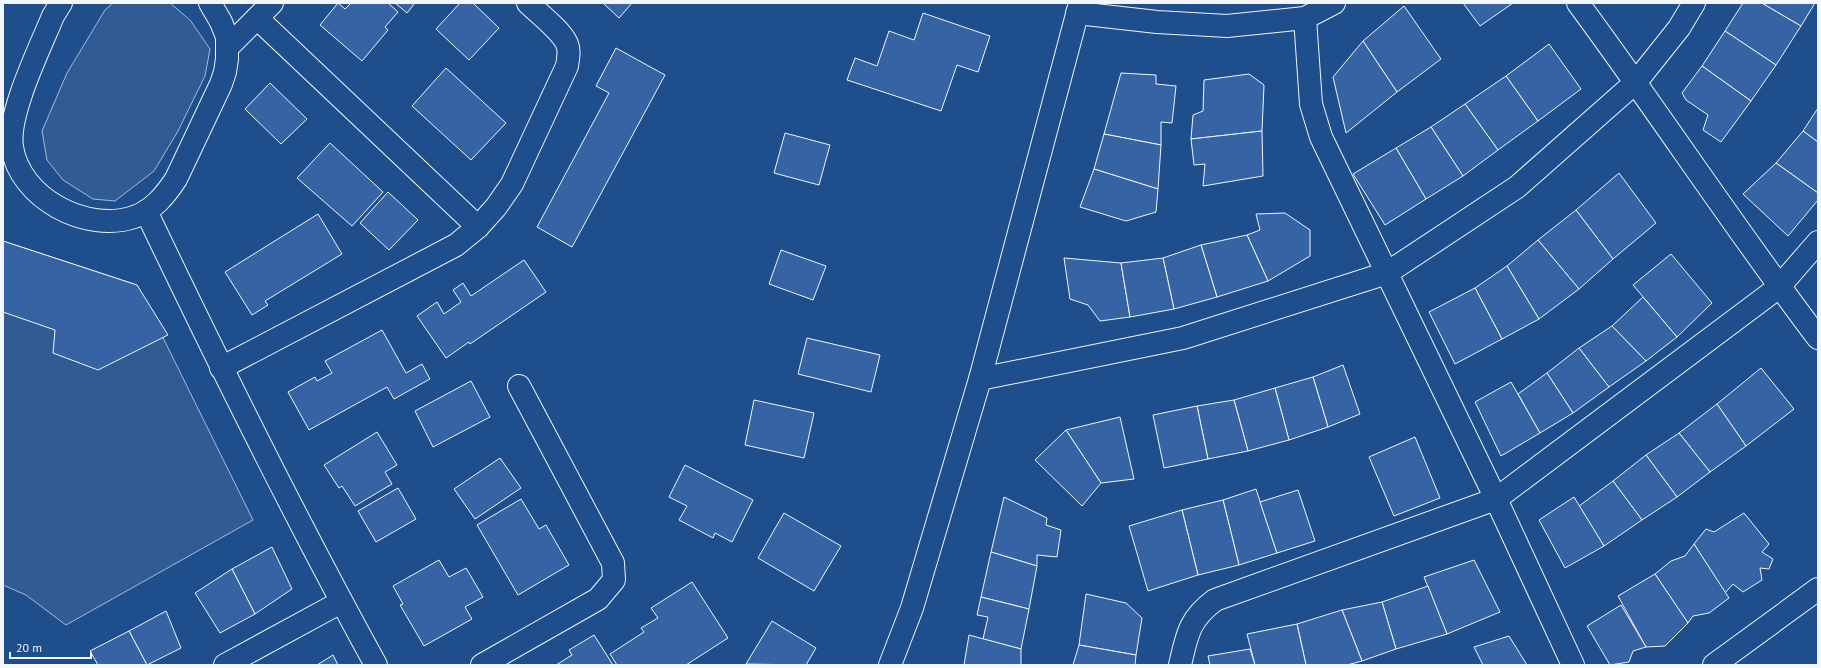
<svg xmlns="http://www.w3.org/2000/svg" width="1821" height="668" font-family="'PT Sans',sans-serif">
<rect width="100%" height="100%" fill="#1f4e8c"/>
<g fill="#305b95" stroke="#a8bbd7">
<polygon points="113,3 170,3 190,20 210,49 205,76 178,131 154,171 115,201 93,199 63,180 47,160 42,131 67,73 105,10"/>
<polygon points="3,241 137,285 253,520 66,625 26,595 3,585"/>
</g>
<g fill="#3563a3" stroke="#f2f6ff">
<polygon points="338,3 345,9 351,3 388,3 398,12 385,27 388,30 362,61 320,25"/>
<polygon points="395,3 415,3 407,13"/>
<polygon points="460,3 473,3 499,28 469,60 436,29"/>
<polygon points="603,3 632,3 619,18"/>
<polygon points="1463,3 1513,3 1480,26"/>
<polygon points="1743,3 1762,3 1801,26 1776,65 1725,31"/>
<polygon points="1762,3 1815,3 1801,26"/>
<polygon points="1404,6 1441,59 1397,92 1363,41"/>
<polygon points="923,13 990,36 978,72 957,65 941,111 847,80 855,58 877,66 889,31 914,40"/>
<polygon points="1725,31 1776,65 1751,101 1702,66"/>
<polygon points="1363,41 1397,92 1346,133 1333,77"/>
<polygon points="1549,44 1581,89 1538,121 1506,76"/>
<polygon points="616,48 665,75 572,247 537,227 609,93 596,86"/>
<polygon points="1702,66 1751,101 1721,142 1703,130 1708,115 1686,100 1682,93"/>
<polygon points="446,68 506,123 471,160 412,106"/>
<polygon points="1121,73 1156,75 1156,84 1176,86 1172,123 1161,122 1161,145 1104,134"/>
<polygon points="1249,74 1264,85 1262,131 1191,139 1193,115 1203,111 1204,80"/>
<polygon points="1506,76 1538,121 1498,150 1465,104"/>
<polygon points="270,83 307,119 281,144 245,109"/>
<polygon points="1465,104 1498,150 1463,176 1431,127"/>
<polygon points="1818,108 1818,142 1803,131"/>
<polygon points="1431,127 1463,176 1426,199 1396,148"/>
<polygon points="1262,131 1263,176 1203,186 1205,164 1194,165 1191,139"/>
<polygon points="1803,131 1818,142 1818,193 1776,163"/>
<polygon points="785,133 830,145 819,185 774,173"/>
<polygon points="1104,134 1161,145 1158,189 1094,169"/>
<polygon points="330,143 383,192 352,226 297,178"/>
<polygon points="1396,148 1426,199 1385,225 1353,174"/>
<polygon points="1776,163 1818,193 1818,200 1788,236 1743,194"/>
<polygon points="1094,169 1158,189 1156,212 1126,221 1080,207"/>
<polygon points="1619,173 1656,223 1613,259 1576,210"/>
<polygon points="388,192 418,220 389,250 360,223"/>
<polygon points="1576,210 1613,259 1579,289 1538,240"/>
<polygon points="1285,213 1310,230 1310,256 1268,281 1247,235 1260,230 1256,214"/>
<polygon points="318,214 342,254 265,301 268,305 252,315 225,272"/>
<polygon points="1247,235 1268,281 1217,297 1201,245"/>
<polygon points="1538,240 1579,289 1539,319 1507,266"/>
<polygon points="3,241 137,285 168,335 98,370 53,353 55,330 3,312"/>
<polygon points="1201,245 1217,297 1174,309 1163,258"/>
<polygon points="781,250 826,266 813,300 769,284"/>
<polygon points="1671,254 1712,303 1677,337 1633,285"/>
<polygon points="1064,258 1121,263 1130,317 1100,321 1088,305 1070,299"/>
<polygon points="1163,258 1174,309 1130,317 1121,263"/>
<polygon points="524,260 546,292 470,344 469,342 446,358 417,316 437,302 444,314 461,302 453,290 463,283 471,296"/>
<polygon points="1507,266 1539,319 1502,339 1475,288"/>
<polygon points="1475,288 1502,339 1455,364 1429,312"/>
<polygon points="1643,297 1677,337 1646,361 1612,326"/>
<polygon points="1612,326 1646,361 1609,387 1579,348"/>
<polygon points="382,330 406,373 422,364 430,379 394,399 387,387 309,430 288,392 315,377 317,381 332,373 325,361"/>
<polygon points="807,338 880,355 871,392 798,374"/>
<polygon points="1579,348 1609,387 1573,413 1547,373"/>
<polygon points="1343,365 1360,414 1328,427 1313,377"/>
<polygon points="1761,368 1794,409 1746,446 1717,404"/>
<polygon points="1547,373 1573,413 1540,433 1518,394"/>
<polygon points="1313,377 1328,427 1289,440 1275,388"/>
<polygon points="471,381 490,417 433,447 415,411"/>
<polygon points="1511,382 1540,433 1501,456 1475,402"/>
<polygon points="1275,388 1289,440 1248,451 1234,400"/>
<polygon points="754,400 814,413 804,458 745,445"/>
<polygon points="1234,400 1248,451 1208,459 1197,406"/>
<polygon points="1717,404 1746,446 1710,472 1679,433"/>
<polygon points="1197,406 1208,459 1164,468 1153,415"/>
<polygon points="1120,417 1134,479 1101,483 1066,430"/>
<polygon points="1066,430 1101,483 1082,506 1035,460"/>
<polygon points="377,432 397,465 385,472 392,484 355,506 342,486 339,488 324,465"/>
<polygon points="1679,433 1710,472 1677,497 1646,455"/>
<polygon points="1415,437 1440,498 1394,516 1369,457"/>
<polygon points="1646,455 1677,497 1642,520 1613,481"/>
<polygon points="500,458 521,488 475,519 454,489"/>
<polygon points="685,465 753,500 732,542 715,533 713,538 679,520 687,506 669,497"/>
<polygon points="1613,481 1642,520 1604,546 1579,506"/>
<polygon points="398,488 416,519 376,542 358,511"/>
<polygon points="1256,489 1277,553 1239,565 1223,500"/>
<polygon points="1298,490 1315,541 1277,553 1260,502"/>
<polygon points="1004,497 1047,518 1046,525 1061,530 1057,557 1037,555 1037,566 991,552"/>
<polygon points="1574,497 1604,546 1565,568 1539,520"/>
<polygon points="521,499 539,529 546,525 569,565 518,595 477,525"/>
<polygon points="1223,500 1239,565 1198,575 1182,510"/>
<polygon points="1182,510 1198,575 1148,591 1129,526"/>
<polygon points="784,513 841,546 814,591 758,558"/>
<polygon points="1744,513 1769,544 1762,552 1773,559 1769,569 1760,568 1762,580 1743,592 1733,584 1725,593 1694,544 1706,529 1714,532"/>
<polygon points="1694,544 1729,598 1709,613 1693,616 1688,623 1655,574 1671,561 1685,556"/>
<polygon points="272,547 292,589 255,614 232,569"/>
<polygon points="991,552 1037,566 1029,609 981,597"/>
<polygon points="439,560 449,577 466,568 483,597 465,607 472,619 424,646 400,605 403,604 393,586"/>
<polygon points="1474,560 1500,612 1447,634 1424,577"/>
<polygon points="232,569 255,614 220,633 195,593"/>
<polygon points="1655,574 1688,623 1665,646 1646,647 1618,596"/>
<polygon points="692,582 728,638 686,665 617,665 610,654 644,632 641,628 658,618 651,608"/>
<polygon points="1428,586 1447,634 1396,649 1382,602"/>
<polygon points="1086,594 1126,603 1142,618 1136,655 1079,645"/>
<polygon points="981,597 1029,609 1021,649 983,639 988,617 977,615"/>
<polygon points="1382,602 1396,649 1362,661 1342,610"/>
<polygon points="1621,605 1646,647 1633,651 1629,662 1610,665 1587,626"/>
<polygon points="1342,610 1362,661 1347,665 1306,665 1297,624"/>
<polygon points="166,611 181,648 147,665 129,631"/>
<polygon points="772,621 816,648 806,665 746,664"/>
<polygon points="1297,624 1306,665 1255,665 1247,634"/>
<polygon points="129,631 147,665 98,665 90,651"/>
<polygon points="594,635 613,665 556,665 572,655 569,650"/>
<polygon points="969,635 1021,649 1021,665 964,665"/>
<polygon points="1509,636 1527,665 1483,665 1474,647"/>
<polygon points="1079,645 1136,655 1135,665 1073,665"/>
<polygon points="1250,649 1255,665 1210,665 1208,656"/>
<polygon points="333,655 338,665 317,665"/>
</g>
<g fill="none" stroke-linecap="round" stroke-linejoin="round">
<g stroke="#f2f6ff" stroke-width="24">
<g id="minor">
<path d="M61,3l-8,13c-13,32 -46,98 -41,131 8,52 75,86 122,70 19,-6 32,-23 42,-38l45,-95 4,-12 2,-13v-22l-6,-15 -11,-19"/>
<path d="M1578,3c82,111 157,226 240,335"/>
<polyline points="1077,13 1157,22 1227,26 1305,18 1334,3"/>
<polyline points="257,18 478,227"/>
<polyline points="1305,18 1311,104 1321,137 1496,499 1573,665"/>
<polyline points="228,47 272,3"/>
<path d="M146,211c73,153 148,305 230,454"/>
<path d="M221,368l235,-123 22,-18 18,-20 16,-23 55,-118c1,-7 3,-15 0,-22 -6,-14 -28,-30 -39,-41"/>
<polyline points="980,379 1183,338 1387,273 1517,187 1636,82 1679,28 1694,3"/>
<polyline points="225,665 341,602"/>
<polyline points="482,665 598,599 614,580 613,563 519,386"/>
<polyline points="890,665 912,608 980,379 1080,3"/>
<path d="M1180,665c7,-30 9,-46 35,-65l281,-101 283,-212 39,-45"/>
<polyline points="1714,665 1818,589"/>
</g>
</g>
<use href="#minor" stroke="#1f4e8c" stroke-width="22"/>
</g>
<rect width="1821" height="668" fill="none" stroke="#f2f6ff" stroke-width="8"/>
<path d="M10 652v6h81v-6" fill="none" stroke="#f2f6ff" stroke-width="2"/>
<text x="16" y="652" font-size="12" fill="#f2f6ff" stroke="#1f4e8c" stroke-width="3" paint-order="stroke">20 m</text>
</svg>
